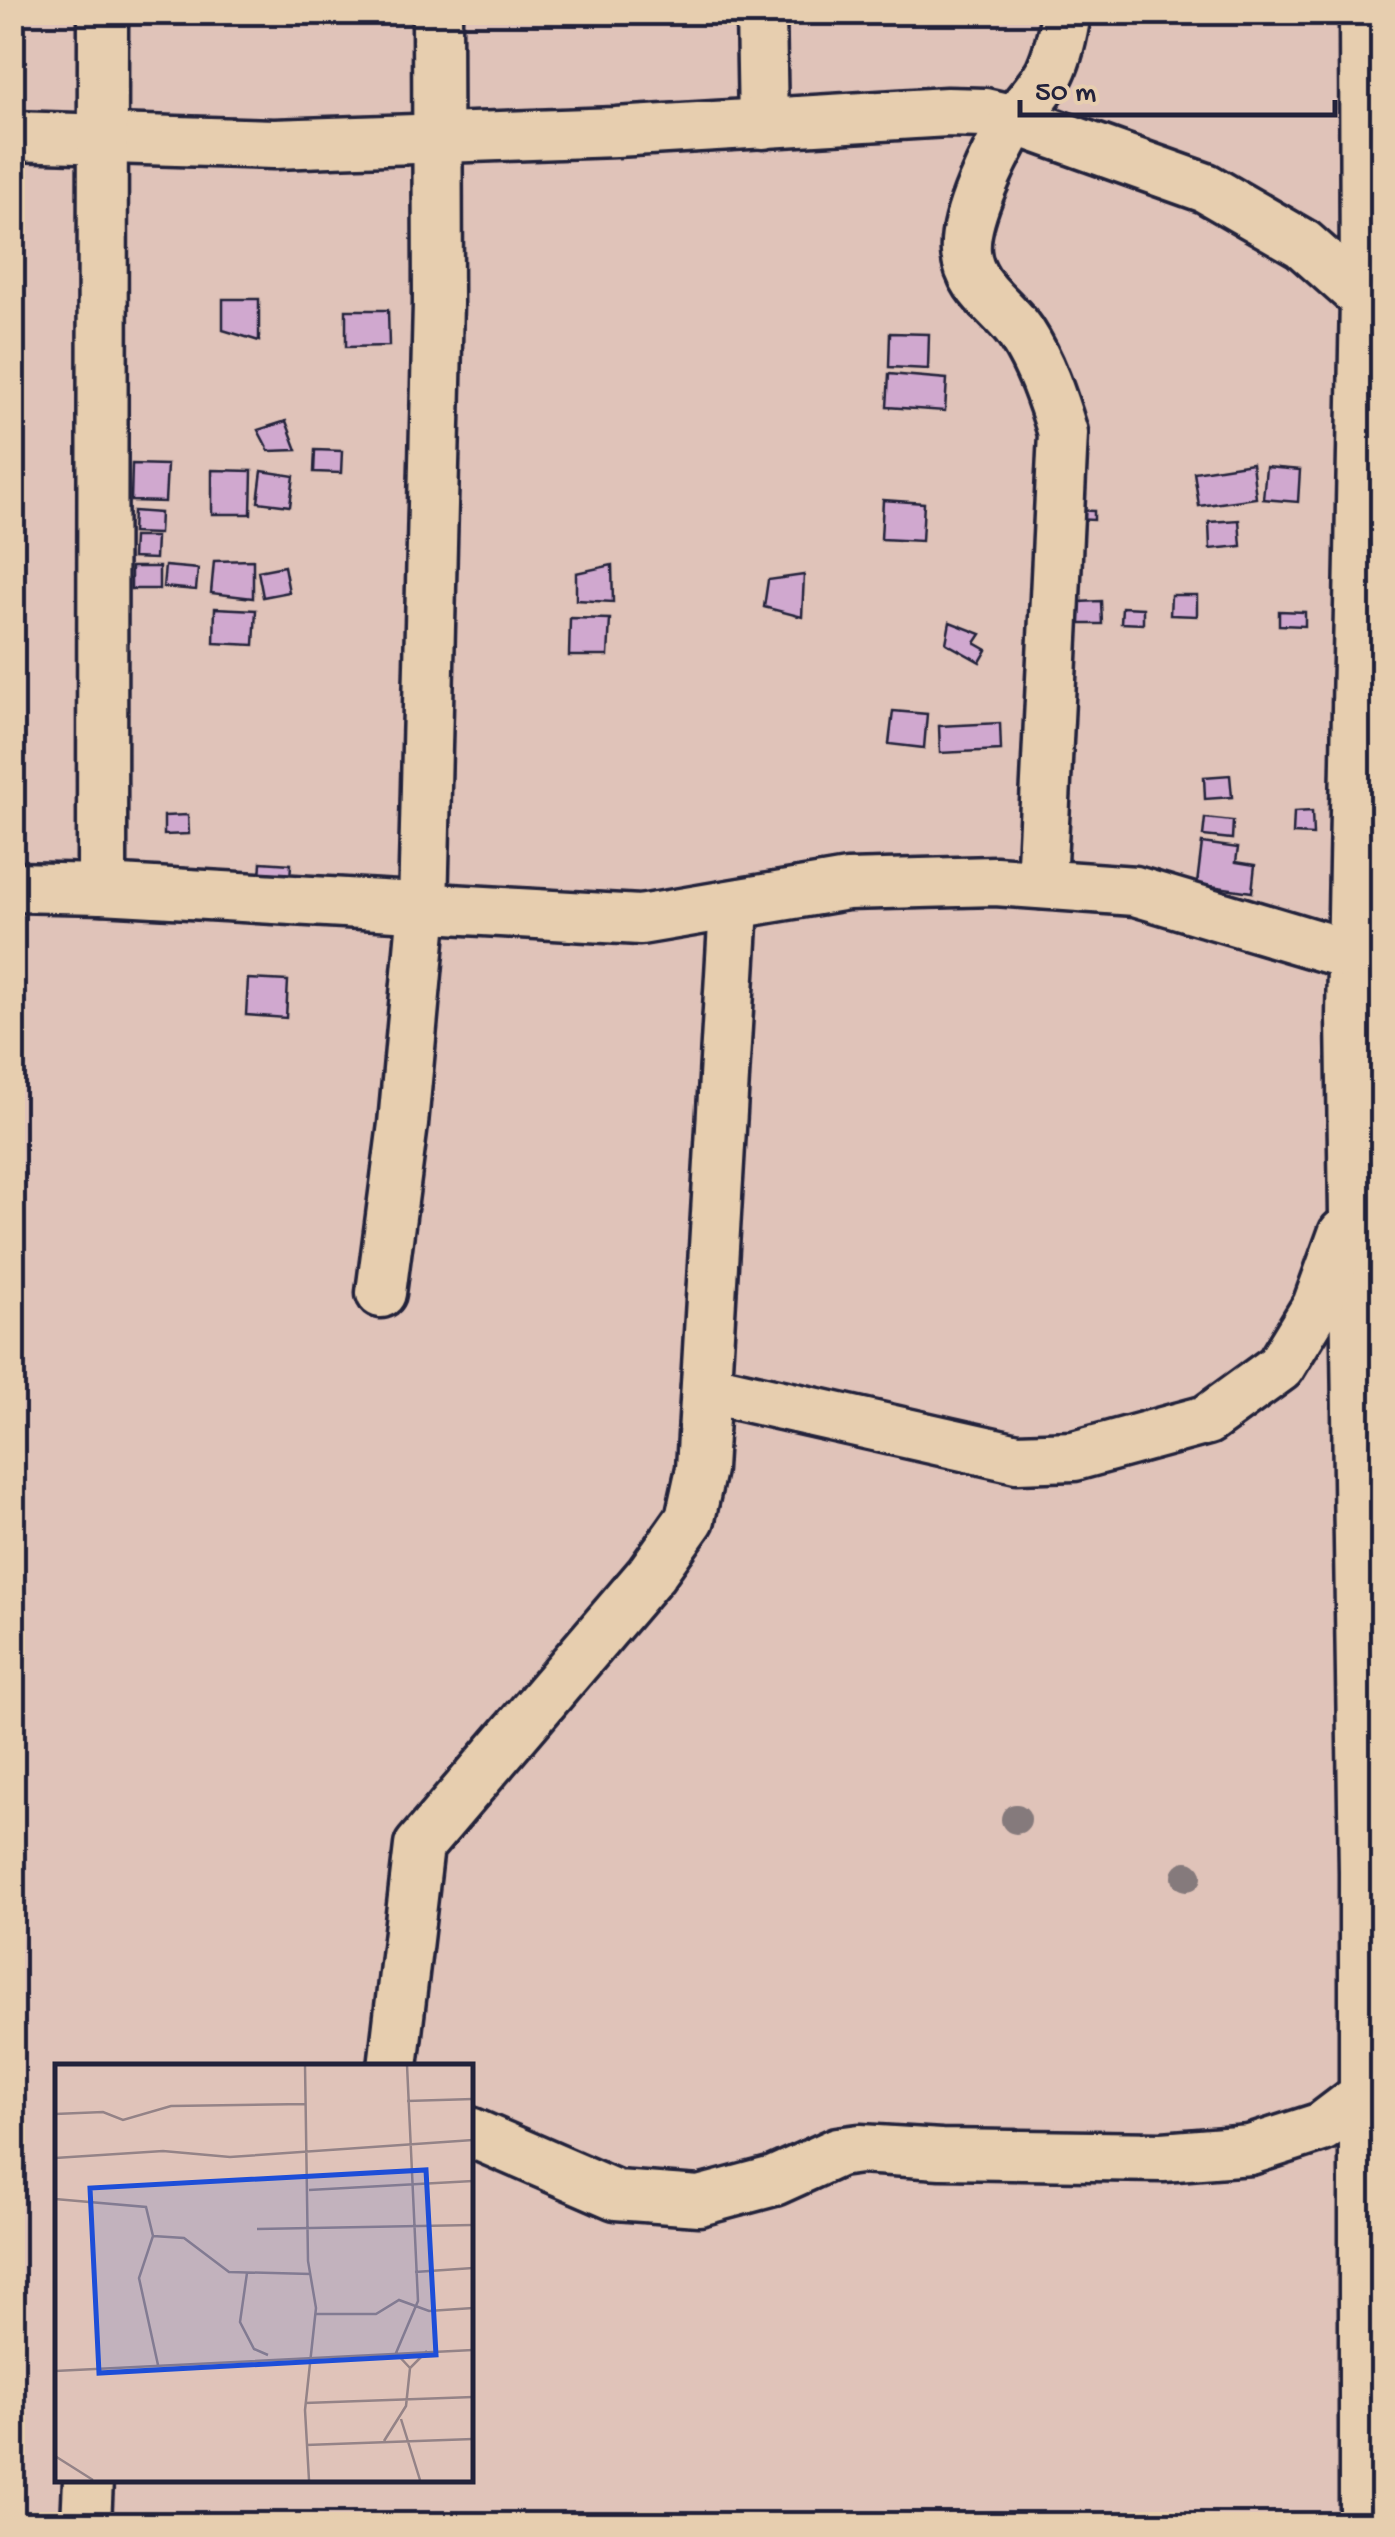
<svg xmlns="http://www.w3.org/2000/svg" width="1395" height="2537" font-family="'Gochi Hand',sans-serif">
<rect width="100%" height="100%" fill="#e0c3b9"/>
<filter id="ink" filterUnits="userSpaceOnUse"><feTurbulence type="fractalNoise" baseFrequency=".01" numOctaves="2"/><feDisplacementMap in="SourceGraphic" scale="20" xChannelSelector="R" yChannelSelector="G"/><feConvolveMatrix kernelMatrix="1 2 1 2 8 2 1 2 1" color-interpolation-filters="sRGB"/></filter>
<g filter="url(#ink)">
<g fill="#d0a8cf" stroke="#22223b" stroke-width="2.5">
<polygon points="223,299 259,299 259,341 223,330"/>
<polygon points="346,310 388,310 389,346 346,347"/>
<polygon points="890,333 929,334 928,369 889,367"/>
<polygon points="889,374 947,379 945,411 887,407"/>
<polygon points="286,421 297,450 269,451 258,430"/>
<polygon points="315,450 342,451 341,473 314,472"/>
<polygon points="1252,463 1256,498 1199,506 1194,472"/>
<polygon points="132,464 167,465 165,502 131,501"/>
<polygon points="1266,467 1300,470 1298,502 1263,499"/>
<polygon points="212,470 252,471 251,514 212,514"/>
<polygon points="262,471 294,476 290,506 258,502"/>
<polygon points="883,500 924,503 922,541 881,539"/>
<polygon points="1074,510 1094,511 1094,520 1074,519"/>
<polygon points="133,511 160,513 159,534 132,533"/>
<polygon points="1239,520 1241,546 1210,549 1209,522"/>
<polygon points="133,537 156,537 155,559 132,558"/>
<polygon points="253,560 253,598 211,593 214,561"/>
<polygon points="612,565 613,602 576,600 576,573"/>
<polygon points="165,566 198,569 196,590 163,587"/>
<polygon points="284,566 289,592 263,597 258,571"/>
<rect x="131" y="567" width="28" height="22"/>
<polygon points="804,575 802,617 764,607 768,580"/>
<polygon points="1171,595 1197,595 1197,616 1170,615"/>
<polygon points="1101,601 1102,624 1077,624 1077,602"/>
<polygon points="1122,607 1143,608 1143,624 1121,623"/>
<polygon points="215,608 256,610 254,645 214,643"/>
<polygon points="1279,611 1305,612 1305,626 1279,625"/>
<polygon points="570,618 610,619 608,656 569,656"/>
<polygon points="950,622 981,634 975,643 987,650 980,662 946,643"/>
<polygon points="893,711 927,714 924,748 889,744"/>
<polygon points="1000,723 1001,750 940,753 939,726"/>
<polygon points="1230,775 1232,797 1205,799 1204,777"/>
<polygon points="1312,811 1313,835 1293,834 1294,812"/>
<polygon points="188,815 189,834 164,835 164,816"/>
<polygon points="1205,818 1233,821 1232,839 1203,836"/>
<polygon points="1202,843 1238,848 1236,862 1255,865 1252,892 1197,884"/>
<polygon points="261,862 291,864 289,896 259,894"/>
<polygon points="248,979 288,981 286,1018 246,1015"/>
</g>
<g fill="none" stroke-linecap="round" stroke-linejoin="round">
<g stroke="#22223b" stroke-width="55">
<g id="street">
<polyline points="761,12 763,124"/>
<polyline points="1364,12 1365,299 1351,1017 1364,1872 1364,2524"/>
<polyline points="12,136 274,144 616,132 947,112 985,113 1015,120 1206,188 1303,244 1365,299 1379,284"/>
<path d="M1041,884l22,-451c-11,-36 -22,-69 -42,-100 -19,-28 -52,-44 -55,-81 -3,-35 30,-100 48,-130 11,-17 26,-31 36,-50 9,-19 13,-39 16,-60"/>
<polyline points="12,887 102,889 640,920 847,885 995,881 1135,891 1354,956 1382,960"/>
<polyline points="102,889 103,12"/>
<polyline points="381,1293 403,1124 423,908 438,303 437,12"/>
<polyline points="706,1388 1017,1458 1074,1456 1207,1420 1280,1367 1317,1306 1343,1234"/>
<polyline points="393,2067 419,1846 651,1574 690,1519 701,1469 734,907"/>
<polyline points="470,2132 616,2195 699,2201 774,2181 838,2152 860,2149 941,2154 1163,2157 1250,2150 1322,2127 1364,2095"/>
<polyline points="86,2524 88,2480"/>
</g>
</g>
<use href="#street" stroke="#e7ceaf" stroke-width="48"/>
</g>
<g fill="#857a7c">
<circle cx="1016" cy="1819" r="15"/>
<circle cx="1187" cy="1876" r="15"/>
</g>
</g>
<g transform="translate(55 2064)">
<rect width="418" height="418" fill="#e0c3b9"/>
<path fill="none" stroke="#948387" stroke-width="2.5" d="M250,1l3,196 8,47 -11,102 4,70M352,1l11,236 -22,52 14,15M352,37l66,-2M0,50l48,-2 20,8 48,-14 135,-2M0,94l108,-7 67,6 243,-17M254,126l164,-9M0,135l91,8 7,29 -14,42 19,87M202,165l216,-4M98,172l31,2 45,34 82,2M360,208l58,-4M192,209l-7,49 14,27 14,6M261,250h60l23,-14 30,11 44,-3M0,307l418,-21M250,339l168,-6M346,355l19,61M329,377l22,-35 4,-38 17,-17M251,381l167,-6M0,392l38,24"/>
<path fill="#1d4ed8" fill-opacity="0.15" stroke="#1d4ed8" stroke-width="5" d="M371,106l10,185 -337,18 -9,-185z"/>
<rect width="418" height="418" fill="none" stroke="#22223b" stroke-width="5"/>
</g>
<rect width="1395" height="2537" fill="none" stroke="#e7ceaf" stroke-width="50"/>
<rect x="25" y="25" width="1345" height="2487" fill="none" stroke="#22223b" stroke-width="4" filter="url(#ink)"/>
<path d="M1020 100v15h315v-15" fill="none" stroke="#22223b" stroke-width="5"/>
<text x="1035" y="100" font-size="30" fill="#22223b" stroke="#e7ceaf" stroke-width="8" paint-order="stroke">50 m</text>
</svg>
